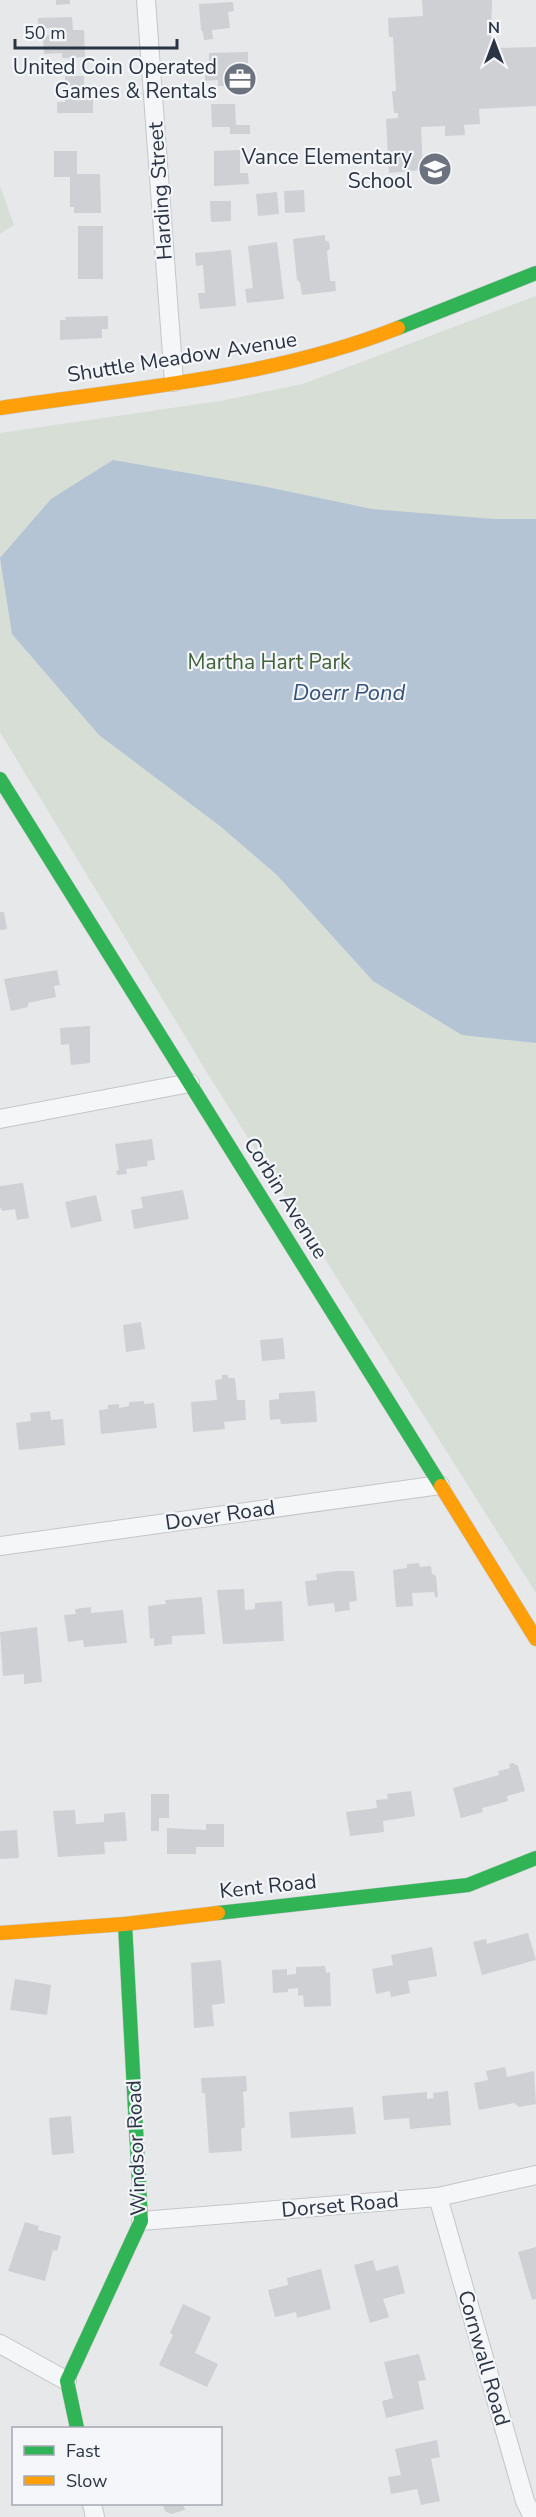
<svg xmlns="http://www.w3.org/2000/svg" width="536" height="2517" font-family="'Nunito Sans',sans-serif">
<rect width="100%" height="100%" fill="#e6e8ea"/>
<g fill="#d6ded6">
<polygon points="0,186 14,225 0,234"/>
<polygon points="536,296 536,1593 211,1079 0,732 0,433 220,401 303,384"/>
</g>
<polygon fill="#b4c4d5" points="113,460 262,486 372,509 493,519 536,519 536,1043 462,1035 373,981 277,875 220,826 99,735 12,634 0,558 51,499"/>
<g fill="#ced0d3">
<polygon points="56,0 70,0 70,4 56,5"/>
<polygon points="422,0 492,0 491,38 495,38 495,48 536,47 536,106 479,109 480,124 464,125 465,135 445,136 445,126 421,127 423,170 389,173 386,119 398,118 398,113 394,113 392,91 396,91 393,37 389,37 388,18 423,16"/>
<polygon points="233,2 234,11 228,12 230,28 212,30 213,39 204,40 203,32 201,30 199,4"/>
<polygon points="72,17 73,30 84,30 85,57 62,58 62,53 44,54 43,36 49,35 49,28 38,28 38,18"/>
<polygon points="248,52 248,80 228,80 228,86 218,86 218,80 205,81 205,63 209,63 209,53"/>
<polygon points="65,76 84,76 84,86 93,86 93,113 57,113 57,102 65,102"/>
<polygon points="211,104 235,104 236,125 250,125 250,134 230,134 230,127 212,127"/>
<polygon points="240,150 240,173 248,173 249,184 214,186 214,151"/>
<polygon points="54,151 77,151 77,174 100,174 101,213 74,213 74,207 70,207 70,177 54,177"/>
<polygon points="304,190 305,212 285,213 284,191"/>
<polygon points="277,192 279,214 258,216 256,194"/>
<polygon points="210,201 231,201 231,221 211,222"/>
<rect x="78" y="226" width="25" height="53"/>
<polygon points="325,235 325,240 329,242 330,249 327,251 330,281 335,281 336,291 302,295 300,282 297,280 293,239"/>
<polygon points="277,242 284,299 247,303 245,289 253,288 248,246"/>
<polygon points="231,250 236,306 200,309 198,293 205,293 203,265 196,266 195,253"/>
<polygon points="108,316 108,329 102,329 102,338 60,340 60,320 66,320 65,317"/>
<polygon points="0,912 4,912 7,929 0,930"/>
<polygon points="57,970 60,985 54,986 56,997 28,1003 28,1007 11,1011 4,979"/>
<polygon points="90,1026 90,1063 71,1065 69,1044 61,1045 60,1028"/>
<polygon points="152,1139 155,1160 147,1161 148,1166 126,1169 127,1174 117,1175 116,1171 119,1170 115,1144"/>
<polygon points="23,1183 29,1218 17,1220 15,1209 2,1211 0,1207 0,1186"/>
<polygon points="183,1190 189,1219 134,1229 131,1210 143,1208 141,1197"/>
<polygon points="96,1195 102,1221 71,1228 65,1202"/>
<polygon points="141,1322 145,1349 126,1352 123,1325"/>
<polygon points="283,1338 285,1359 262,1361 260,1340"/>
<polygon points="222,1375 228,1375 228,1378 235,1378 237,1400 245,1400 246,1420 224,1422 225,1429 193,1432 191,1402 217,1400 215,1380 222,1379"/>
<polygon points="315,1391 317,1422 281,1424 280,1419 270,1420 269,1400 279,1399 279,1393"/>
<polygon points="144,1401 144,1404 154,1403 157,1428 101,1434 99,1410 108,1409 108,1405 119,1404 119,1408 129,1406 129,1402"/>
<polygon points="50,1411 51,1420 63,1419 65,1445 19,1450 16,1423 31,1421 30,1413"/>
<polygon points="419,1563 420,1567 431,1566 432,1574 436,1576 438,1597 435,1597 434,1592 412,1593 413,1606 396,1607 393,1570 407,1568 407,1564"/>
<polygon points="337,1571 354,1571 357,1601 349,1602 350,1610 335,1612 334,1603 308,1606 305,1581 317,1580 316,1574"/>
<polygon points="244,1589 245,1610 255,1609 255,1603 282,1601 284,1641 223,1644 217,1590"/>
<polygon points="202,1597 205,1634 172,1636 172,1644 154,1646 154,1638 150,1639 148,1606 166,1604 165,1600"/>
<polygon points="91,1607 91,1613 123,1610 127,1643 84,1647 83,1640 68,1642 64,1615 76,1614 75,1609"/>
<polygon points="37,1627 42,1682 24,1684 24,1674 3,1676 0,1632"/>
<polygon points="513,1763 518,1766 525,1791 507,1796 508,1801 482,1808 483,1812 461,1818 453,1788 499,1775 498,1771 510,1768 509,1764"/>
<polygon points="411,1791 415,1816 383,1821 384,1832 350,1836 346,1812 377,1808 376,1800 388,1799 387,1794"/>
<polygon points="151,1794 169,1794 169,1818 159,1818 159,1831 151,1831"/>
<polygon points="75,1810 76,1824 104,1822 104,1814 125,1812 127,1841 104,1842 105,1854 58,1857 53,1811"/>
<polygon points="206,1824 224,1824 224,1847 196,1847 196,1854 167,1854 167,1828 206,1830"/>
<polygon points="17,1830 19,1858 0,1859 0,1831"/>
<polygon points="528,1933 536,1960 482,1975 473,1942 486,1939 487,1944"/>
<polygon points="432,1947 437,1976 408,1981 410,1993 391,1997 390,1991 376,1994 372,1969 393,1965 391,1955"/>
<polygon points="221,1960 225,2003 212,2005 214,2026 194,2028 191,1963"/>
<polygon points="325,1966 326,1973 330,1972 331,2006 304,2007 303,1995 298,1996 298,1988 288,1989 288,1992 273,1993 272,1970 287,1969 287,1975 296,1974 296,1967"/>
<polygon points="15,1979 51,1985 47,2015 10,2010"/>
<polygon points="505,2067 507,2077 534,2071 536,2104 519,2107 514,2103 479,2110 474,2083 488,2080 486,2071"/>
<polygon points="246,2076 247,2091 243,2092 245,2127 241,2129 242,2151 209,2153 205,2093 202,2093 201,2078"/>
<polygon points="448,2091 451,2125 410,2129 409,2118 384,2120 382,2096 427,2092 427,2099 434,2098 433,2093"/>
<polygon points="353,2107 356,2134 291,2138 289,2112"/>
<polygon points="71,2116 74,2153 52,2155 49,2118"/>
<polygon points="25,2222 39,2226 38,2230 61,2236 57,2251 53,2250 45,2281 8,2271"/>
<polygon points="536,2247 536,2299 532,2300 518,2252"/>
<polygon points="373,2260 376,2271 398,2265 405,2293 383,2299 389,2317 370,2323 354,2265"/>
<polygon points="321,2269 331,2309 297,2318 296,2312 275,2317 268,2290 288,2285 287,2278"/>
<polygon points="183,2304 211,2317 195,2353 218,2364 207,2387 159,2365 173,2335 170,2333"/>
<polygon points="419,2354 426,2380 418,2381 424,2409 386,2418 382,2401 393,2398 384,2362"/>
<polygon points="437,2440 440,2457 431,2459 440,2501 421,2505 417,2489 391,2494 388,2477 401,2475 395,2449"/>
<polygon points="163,2504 183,2504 185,2510 171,2514 165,2511"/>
</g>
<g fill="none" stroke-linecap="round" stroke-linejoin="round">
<g stroke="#c4c6c8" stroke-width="20">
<g id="street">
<polyline points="146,0 174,382"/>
<polyline points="0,1119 190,1083"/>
<polyline points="0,1546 440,1485"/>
<polyline points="438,2197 525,2501 533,2517"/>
<polyline points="141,2221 438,2197 536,2175"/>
<polyline points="0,2344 67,2381"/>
<polyline points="92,2504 95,2517"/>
</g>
</g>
<g stroke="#c4c6c8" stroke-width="15">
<g id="fast">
<polyline points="398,328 536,273"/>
<polyline points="0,779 441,1486"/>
<polyline points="218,1913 468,1885 536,1858"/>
<polyline points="77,2428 67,2381 141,2221 125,1924"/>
</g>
</g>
<g stroke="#c4c6c8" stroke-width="15">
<g id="slow">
<path d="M0,408c134,-20 271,-30 398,-80"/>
<polyline points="441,1486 536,1639"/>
<polyline points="0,1933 125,1924 218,1913"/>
</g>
</g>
<use href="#street" stroke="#f5f6f7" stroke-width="18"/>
<use href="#fast" stroke="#30b455" stroke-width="14"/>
<use href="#slow" stroke="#ff9f0a" stroke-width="14"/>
</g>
<defs>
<g id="office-disc" transform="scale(1.725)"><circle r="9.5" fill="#6c737f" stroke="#f4f6f9"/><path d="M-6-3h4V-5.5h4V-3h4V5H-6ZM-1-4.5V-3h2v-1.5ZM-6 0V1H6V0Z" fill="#fff"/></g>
<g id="school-disc" transform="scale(1.725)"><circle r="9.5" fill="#6c737f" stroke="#f4f6f9"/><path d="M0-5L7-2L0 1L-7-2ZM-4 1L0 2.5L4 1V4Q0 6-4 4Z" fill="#fff"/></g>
</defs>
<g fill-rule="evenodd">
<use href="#office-disc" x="240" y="79"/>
<use href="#school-disc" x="435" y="169"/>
</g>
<g text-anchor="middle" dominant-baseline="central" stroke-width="4.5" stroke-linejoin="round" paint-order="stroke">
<g font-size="21" fill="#2b3445" stroke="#f4f6f9" text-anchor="end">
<text x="217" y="67">United Coin Operated<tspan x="217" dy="24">Games &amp; Rentals</tspan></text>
<text x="412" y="157">Vance Elementary<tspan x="412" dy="24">School</tspan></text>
</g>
<g font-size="21" fill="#2b3445" stroke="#f4f6f9">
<text transform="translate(160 191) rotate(-94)">Harding Street</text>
<text transform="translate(182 357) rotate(-9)">Shuttle Meadow Avenue</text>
<text transform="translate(286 1198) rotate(58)">Corbin Avenue</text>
<text transform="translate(220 1515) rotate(-8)">Dover Road</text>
<text transform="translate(268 1886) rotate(-6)">Kent Road</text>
<text transform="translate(136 2148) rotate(-92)">Windsor Road</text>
<text transform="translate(340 2205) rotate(-5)">Dorset Road</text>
<text transform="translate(484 2358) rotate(74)">Cornwall Road</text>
</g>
<g font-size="21" fill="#3f6138" stroke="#f4f6f9">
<text x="269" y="662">Martha Hart Park</text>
</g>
<g font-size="22" font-style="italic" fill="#34527a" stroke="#f4f6f9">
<text x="349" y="693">Doerr Pond</text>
</g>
</g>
<rect x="12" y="2427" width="210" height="78" fill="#f4f6f9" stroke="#a4a8b1" stroke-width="1.5"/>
<rect x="24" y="2446" width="30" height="9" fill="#30b455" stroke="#a4a8b1" stroke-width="1.5"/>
<text x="66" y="2457" font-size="18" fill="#2b3445">Fast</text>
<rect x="24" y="2476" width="30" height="9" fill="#ff9f0a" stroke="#a4a8b1" stroke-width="1.5"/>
<text x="66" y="2487" font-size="18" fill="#2b3445">Slow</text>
<g transform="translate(494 42)" stroke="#f4f6f9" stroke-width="4.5" paint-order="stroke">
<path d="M0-4.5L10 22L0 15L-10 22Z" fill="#2b3445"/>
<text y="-9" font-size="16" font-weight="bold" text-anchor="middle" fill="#2b3445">N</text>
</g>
<path d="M15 39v9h162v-9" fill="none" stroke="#2b3445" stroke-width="3"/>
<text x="24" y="39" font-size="18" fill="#2b3445" stroke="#f4f6f9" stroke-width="4.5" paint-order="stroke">50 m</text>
</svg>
